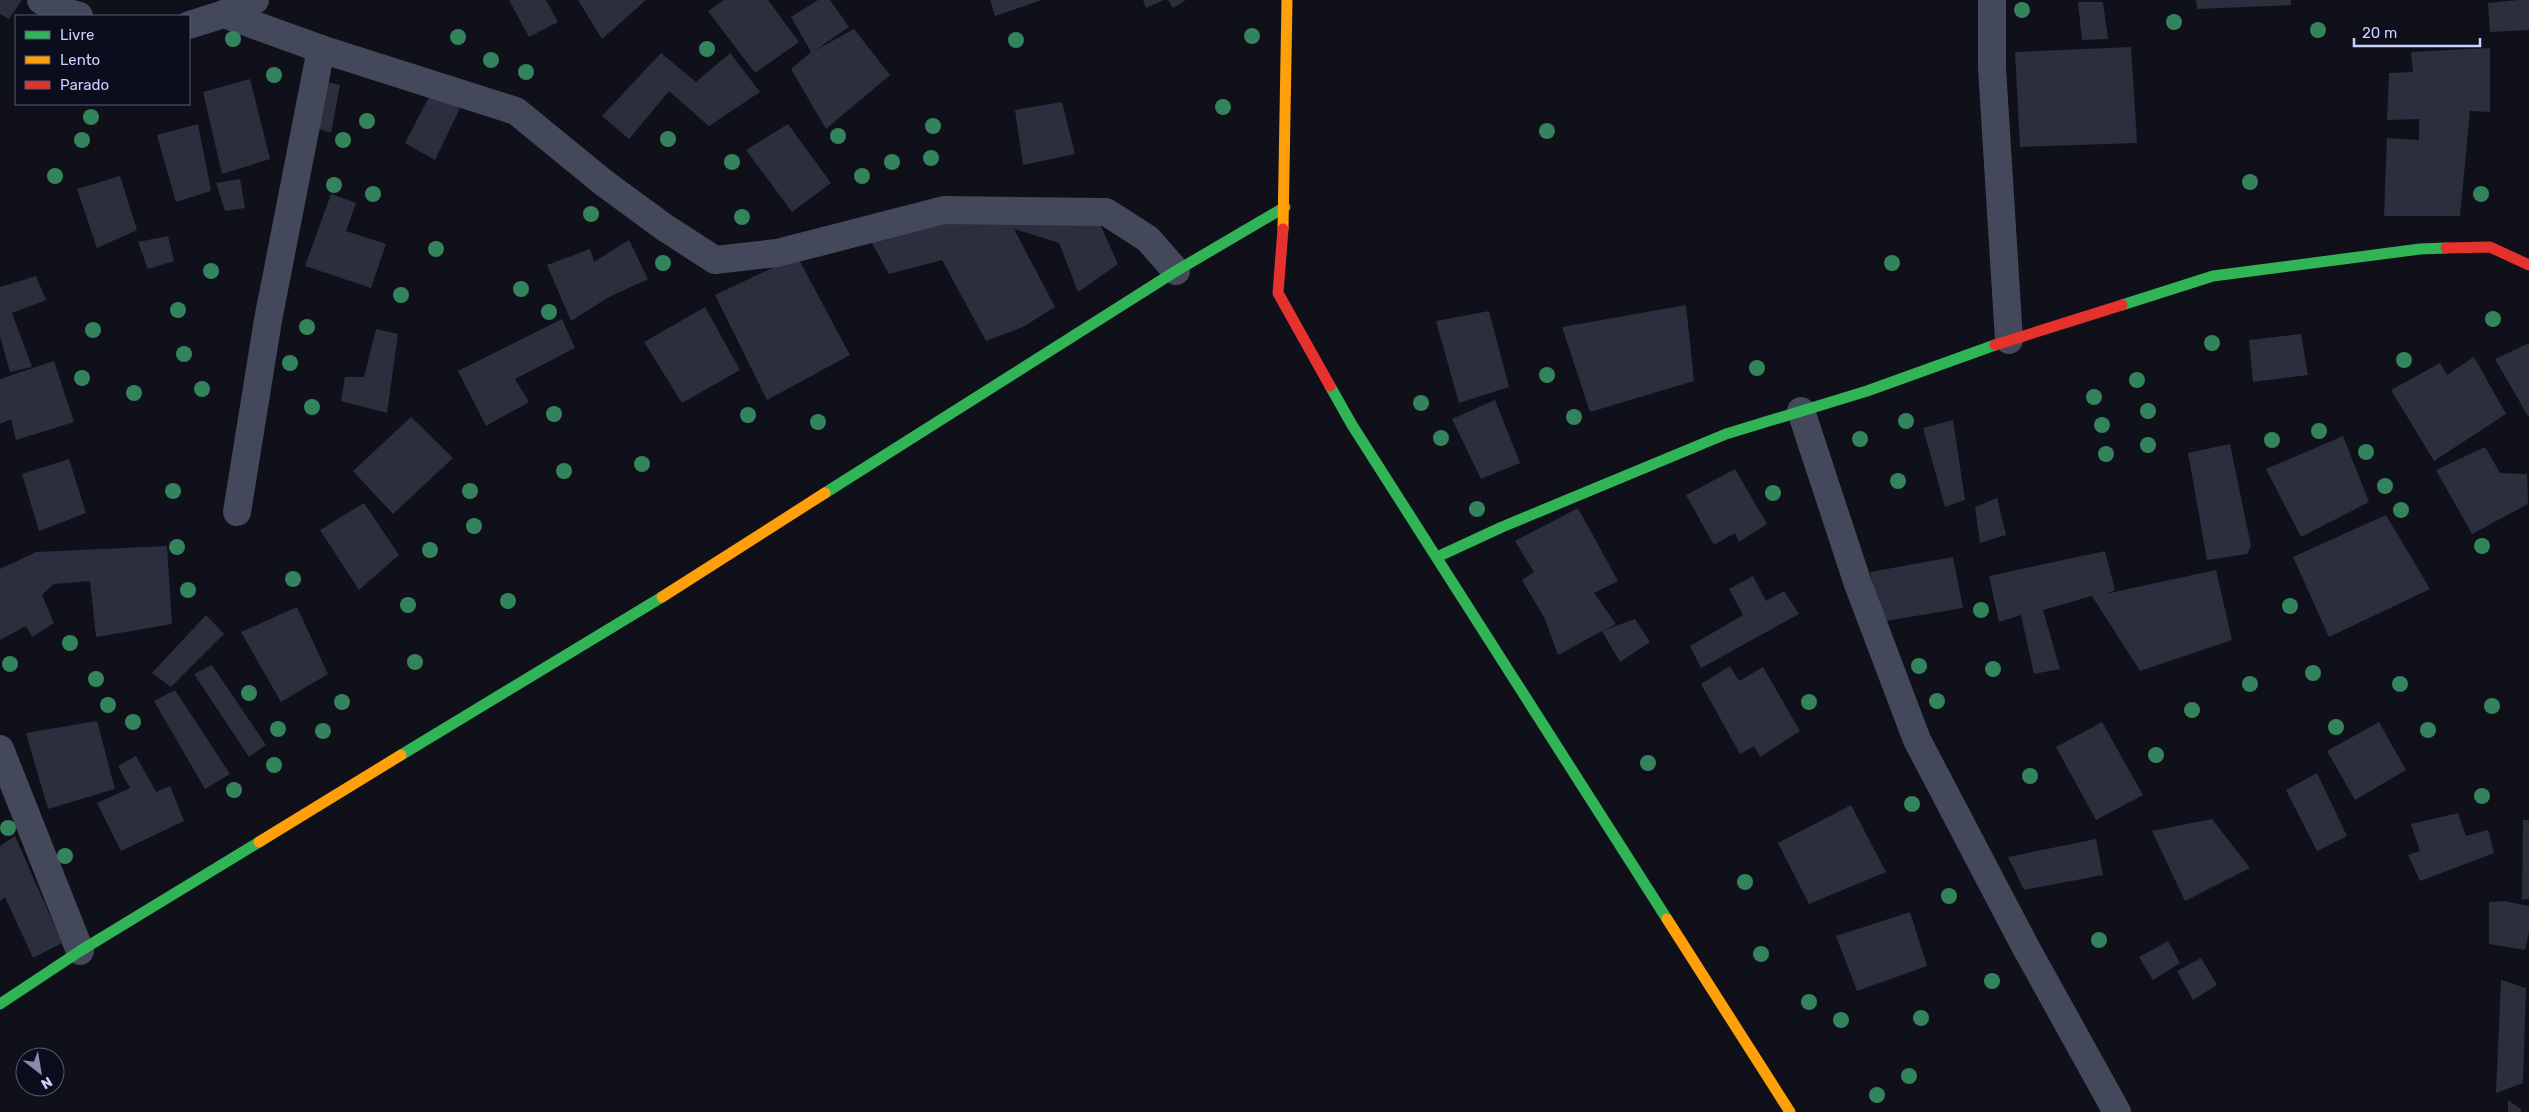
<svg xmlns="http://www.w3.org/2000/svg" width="2529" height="1112" font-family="Rubik,sans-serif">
<rect width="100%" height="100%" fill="#0f1019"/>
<g fill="#2b2e3d">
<polygon points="0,0 22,0 9,19 0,14"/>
<polygon points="509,0 546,0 558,22 529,37"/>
<polygon points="578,0 646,0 602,39"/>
<polygon points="724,0 768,0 799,42 755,73 708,11"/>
<polygon points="818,0 830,0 849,27 814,51 854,29 890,75 826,129 791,69 811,52 791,17"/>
<polygon points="990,0 1042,0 995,16"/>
<polygon points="1143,0 1164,0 1146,8"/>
<polygon points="1168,0 1186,0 1173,8"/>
<polygon points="2196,0 2291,0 2291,5 2197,9"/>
<polygon points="2518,0 2529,0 2529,30 2490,32 2488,3"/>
<polygon points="2078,2 2103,2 2108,39 2082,40"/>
<polygon points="2131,47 2137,143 2020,147 2015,52"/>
<polygon points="2490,48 2490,112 2470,111 2460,216 2384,216 2387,138 2419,140 2419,119 2387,120 2389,73 2413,72 2411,52"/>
<polygon points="661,53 696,82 730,53 760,92 709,126 669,91 629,139 602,116"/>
<polygon points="250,79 270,159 222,174 203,92"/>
<polygon points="318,80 340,85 331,133 310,126"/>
<polygon points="430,95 460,108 435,160 405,143"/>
<polygon points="1062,102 1075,154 1023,165 1015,110"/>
<polygon points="198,124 211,191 176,202 157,135"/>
<polygon points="788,124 831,183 792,212 746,150"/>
<polygon points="120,176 137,230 97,248 77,189"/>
<polygon points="240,179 245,208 225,211 216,183"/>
<polygon points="331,194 356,203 346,231 386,244 371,288 305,266"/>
<polygon points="967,214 1100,224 1118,264 1078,292 1059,243 1014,229 1055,307 1023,327 986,341 942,260 889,274 867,234"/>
<polygon points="168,236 174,261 148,269 138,242"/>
<polygon points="629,240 648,279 609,297 571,321 547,265 590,249 594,262"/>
<polygon points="797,256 850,355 767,400 715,295"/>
<polygon points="36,276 46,300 12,313 32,367 10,372 0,336 0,287"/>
<polygon points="1686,305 1694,381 1590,412 1562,327"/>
<polygon points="705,307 740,370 682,403 644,342"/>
<polygon points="1489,311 1509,387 1459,403 1436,321"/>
<polygon points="562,319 575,348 515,379 529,402 486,426 458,371"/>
<polygon points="376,329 398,334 387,413 341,401 345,377 364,377"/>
<polygon points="2301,334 2308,375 2253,382 2249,340"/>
<polygon points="2529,343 2529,415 2528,416 2495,359"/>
<polygon points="2474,357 2506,414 2434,461 2391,390 2440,363 2447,375"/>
<polygon points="54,361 74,422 16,440 11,419 0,424 0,379"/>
<polygon points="1495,400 1520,463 1481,479 1452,419"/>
<polygon points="411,417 453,458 393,514 353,471"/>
<polygon points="1953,420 1965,500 1945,507 1923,428"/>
<polygon points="2343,436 2369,502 2301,537 2266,469"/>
<polygon points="2230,444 2251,546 2247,554 2207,560 2188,453"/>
<polygon points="2485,447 2500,473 2527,474 2528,504 2472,534 2436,470"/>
<polygon points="69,459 86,513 39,531 22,474"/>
<polygon points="1735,469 1767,524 1739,542 1735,533 1714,545 1686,495"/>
<polygon points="1997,498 2006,535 1980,543 1975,507"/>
<polygon points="364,503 399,555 359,590 320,530"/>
<polygon points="1578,508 1618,581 1594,593 1616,624 1602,631 1635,619 1650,642 1620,662 1602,631 1558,655 1545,619 1522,580 1534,572 1515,541"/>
<polygon points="2386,515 2430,589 2329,637 2293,557"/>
<polygon points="167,546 172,624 96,637 90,581 54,584 42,595 54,623 32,637 26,626 0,640 0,569 36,552"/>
<polygon points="2105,551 2115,590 2105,594 2216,570 2232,640 2140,671 2092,596 2043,610 2060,669 2034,674 2021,615 1999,622 1989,576"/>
<polygon points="1953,557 1963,608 1880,622 1870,572"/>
<polygon points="1753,576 1766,601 1784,591 1799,614 1701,668 1690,646 1743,615 1729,589"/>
<polygon points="297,607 328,674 281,702 241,632"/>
<polygon points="206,615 224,634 171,687 152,673"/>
<polygon points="212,665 266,745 249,757 194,674"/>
<polygon points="1730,666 1739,681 1763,667 1800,731 1760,757 1754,746 1740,754 1701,684"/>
<polygon points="175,690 230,774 205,789 154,701"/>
<polygon points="97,721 115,789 48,809 26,733"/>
<polygon points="2102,722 2143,795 2096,820 2056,747"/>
<polygon points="2379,722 2406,770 2355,800 2327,751"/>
<polygon points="136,756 156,792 170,786 184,821 121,851 97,803 130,788 118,766"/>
<polygon points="2317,773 2347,836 2317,851 2286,790"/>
<polygon points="1851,805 1886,872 1809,904 1778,843"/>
<polygon points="2458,813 2466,836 2488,830 2494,853 2420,881 2408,855 2420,851 2411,824"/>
<polygon points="2212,819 2250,868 2185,901 2152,831"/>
<polygon points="2523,820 2529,820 2529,899 2522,900"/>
<polygon points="15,836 62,943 33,958 5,897 0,901 0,846"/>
<polygon points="2096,839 2103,875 2024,890 2008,857"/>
<polygon points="2505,901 2529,906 2529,932 2525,950 2489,944 2489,902"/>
<polygon points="1910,912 1927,966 1857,991 1836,936"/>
<polygon points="2168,941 2180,963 2153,980 2139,957"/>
<polygon points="2201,958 2217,985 2193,1000 2177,971"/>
<polygon points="2501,980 2526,988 2523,1083 2496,1093"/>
<polygon points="2508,1100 2521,1109 2521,1112 2508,1112"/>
</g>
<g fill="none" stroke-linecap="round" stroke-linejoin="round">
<g stroke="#43495a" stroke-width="28">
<polyline points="41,0 53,8 79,16"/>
<polyline points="1992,0 1992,68 2009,340"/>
<polyline points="224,14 321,49 516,111 604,183 664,227 715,260 777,253 944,210 1106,212 1148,239 1176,271"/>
<polyline points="189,25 224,14 255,0"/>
<polyline points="1801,411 1858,584 1917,740 2025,946 2117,1112"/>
<polyline points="237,512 268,320 321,49"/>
<polyline points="0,749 80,951"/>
</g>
<g stroke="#30b455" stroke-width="11">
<polyline points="2122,305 2213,276 2420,249 2446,248"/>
<polyline points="1330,386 1352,425 1667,919"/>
<polyline points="825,493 1176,271 1285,207"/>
<polyline points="1437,557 1502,527 1726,434 1867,391 1995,345"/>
<polyline points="401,755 662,597"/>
<polyline points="0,1004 80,951 259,842"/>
</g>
<g stroke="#ff9f0a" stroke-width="11">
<polyline points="1283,229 1287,0"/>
<polyline points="662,597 825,493"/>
<polyline points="259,842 401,755"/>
<polyline points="1667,919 1790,1112"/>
</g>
<g stroke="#e5322d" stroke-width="11">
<polyline points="1283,229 1278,293 1330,386"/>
<polyline points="2446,248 2490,247 2529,265"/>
<polyline points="1995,345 2122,305"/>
</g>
</g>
<g fill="#33845c">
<circle cx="2022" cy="10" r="8"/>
<circle cx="2174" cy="22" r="8"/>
<circle cx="2318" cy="30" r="8"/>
<circle cx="1252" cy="36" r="8"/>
<circle cx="458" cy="37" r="8"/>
<circle cx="233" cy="39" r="8"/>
<circle cx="1016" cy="40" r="8"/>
<circle cx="707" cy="49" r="8"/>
<circle cx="491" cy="60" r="8"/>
<circle cx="526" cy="72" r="8"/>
<circle cx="274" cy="75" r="8"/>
<circle cx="1223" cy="107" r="8"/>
<circle cx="91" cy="117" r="8"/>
<circle cx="367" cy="121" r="8"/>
<circle cx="933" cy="126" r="8"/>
<circle cx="1547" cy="131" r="8"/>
<circle cx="838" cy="136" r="8"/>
<circle cx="668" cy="139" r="8"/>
<circle cx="82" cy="140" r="8"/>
<circle cx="343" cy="140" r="8"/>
<circle cx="931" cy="158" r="8"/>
<circle cx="732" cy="162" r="8"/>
<circle cx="892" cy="162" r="8"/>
<circle cx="55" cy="176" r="8"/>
<circle cx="862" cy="176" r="8"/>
<circle cx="2250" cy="182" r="8"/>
<circle cx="334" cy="185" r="8"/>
<circle cx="373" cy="194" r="8"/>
<circle cx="2481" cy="194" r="8"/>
<circle cx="591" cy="214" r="8"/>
<circle cx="742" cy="217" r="8"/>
<circle cx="436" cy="249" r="8"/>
<circle cx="663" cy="263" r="8"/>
<circle cx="1892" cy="263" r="8"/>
<circle cx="211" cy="271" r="8"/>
<circle cx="521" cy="289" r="8"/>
<circle cx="401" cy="295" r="8"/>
<circle cx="178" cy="310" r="8"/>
<circle cx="549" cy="312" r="8"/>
<circle cx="2493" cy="319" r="8"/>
<circle cx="307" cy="327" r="8"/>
<circle cx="93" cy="330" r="8"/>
<circle cx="2212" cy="343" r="8"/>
<circle cx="184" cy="354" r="8"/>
<circle cx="2404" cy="360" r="8"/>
<circle cx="290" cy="363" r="8"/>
<circle cx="1757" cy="368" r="8"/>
<circle cx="1547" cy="375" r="8"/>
<circle cx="82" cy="378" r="8"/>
<circle cx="2137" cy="380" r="8"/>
<circle cx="202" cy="389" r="8"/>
<circle cx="134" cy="393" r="8"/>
<circle cx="2094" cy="397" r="8"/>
<circle cx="1421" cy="403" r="8"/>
<circle cx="312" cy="407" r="8"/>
<circle cx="2148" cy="411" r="8"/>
<circle cx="554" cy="414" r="8"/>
<circle cx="748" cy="415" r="8"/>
<circle cx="1574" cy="417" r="8"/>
<circle cx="1906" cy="421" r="8"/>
<circle cx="818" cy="422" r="8"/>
<circle cx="2102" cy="425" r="8"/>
<circle cx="2319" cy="431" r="8"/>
<circle cx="1441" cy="438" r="8"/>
<circle cx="1860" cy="439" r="8"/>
<circle cx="2272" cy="440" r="8"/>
<circle cx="2148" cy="445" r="8"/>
<circle cx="2366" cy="452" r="8"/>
<circle cx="2106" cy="454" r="8"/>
<circle cx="642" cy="464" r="8"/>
<circle cx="564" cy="471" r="8"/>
<circle cx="1898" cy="481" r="8"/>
<circle cx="2385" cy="486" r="8"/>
<circle cx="173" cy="491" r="8"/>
<circle cx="470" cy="491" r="8"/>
<circle cx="1773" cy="493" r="8"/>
<circle cx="1477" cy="509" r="8"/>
<circle cx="2401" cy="510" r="8"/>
<circle cx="474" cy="526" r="8"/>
<circle cx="2482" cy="546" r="8"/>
<circle cx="177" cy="547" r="8"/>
<circle cx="430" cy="550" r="8"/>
<circle cx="293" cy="579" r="8"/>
<circle cx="188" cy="590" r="8"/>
<circle cx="508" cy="601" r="8"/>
<circle cx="408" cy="605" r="8"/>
<circle cx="2290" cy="606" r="8"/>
<circle cx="1981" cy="610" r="8"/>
<circle cx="70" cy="643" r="8"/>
<circle cx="415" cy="662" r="8"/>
<circle cx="10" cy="664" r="8"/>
<circle cx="1919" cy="666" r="8"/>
<circle cx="1993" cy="669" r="8"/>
<circle cx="2313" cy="673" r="8"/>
<circle cx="96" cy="679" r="8"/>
<circle cx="2250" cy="684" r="8"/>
<circle cx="2400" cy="684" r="8"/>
<circle cx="249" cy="693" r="8"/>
<circle cx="1937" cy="701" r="8"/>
<circle cx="342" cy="702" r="8"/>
<circle cx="1809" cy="702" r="8"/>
<circle cx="108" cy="705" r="8"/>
<circle cx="2492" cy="706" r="8"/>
<circle cx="2192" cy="710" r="8"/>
<circle cx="133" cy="722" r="8"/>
<circle cx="2336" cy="727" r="8"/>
<circle cx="278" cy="729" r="8"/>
<circle cx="2428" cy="730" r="8"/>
<circle cx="323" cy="731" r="8"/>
<circle cx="2156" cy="755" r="8"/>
<circle cx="1648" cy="763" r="8"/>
<circle cx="274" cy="765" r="8"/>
<circle cx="2030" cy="776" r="8"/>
<circle cx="234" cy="790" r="8"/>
<circle cx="2482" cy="796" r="8"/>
<circle cx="1912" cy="804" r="8"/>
<circle cx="8" cy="828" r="8"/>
<circle cx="65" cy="856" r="8"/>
<circle cx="1745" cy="882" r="8"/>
<circle cx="1949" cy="896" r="8"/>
<circle cx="2099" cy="940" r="8"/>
<circle cx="1761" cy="954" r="8"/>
<circle cx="1992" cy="981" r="8"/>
<circle cx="1809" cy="1002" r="8"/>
<circle cx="1921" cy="1018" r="8"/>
<circle cx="1841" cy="1020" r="8"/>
<circle cx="1909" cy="1076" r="8"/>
<circle cx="1877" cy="1095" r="8"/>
</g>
<rect x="15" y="15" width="175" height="90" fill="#0b0d1d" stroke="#565b77"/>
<rect x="25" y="31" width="25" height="8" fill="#30b455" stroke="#565b77"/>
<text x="60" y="40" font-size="15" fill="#c7d1ff">Livre</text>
<rect x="25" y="56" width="25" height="8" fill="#ff9f0a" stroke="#565b77"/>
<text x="60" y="65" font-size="15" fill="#c7d1ff">Lento</text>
<rect x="25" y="81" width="25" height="8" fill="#e5322d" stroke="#565b77"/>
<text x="60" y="90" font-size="15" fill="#c7d1ff">Parado</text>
<g transform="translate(40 1072) rotate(149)"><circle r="24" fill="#0b0d1d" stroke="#565b77"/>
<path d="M0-4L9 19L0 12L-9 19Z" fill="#878dae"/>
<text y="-8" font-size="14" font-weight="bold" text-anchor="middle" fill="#c7d1ff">N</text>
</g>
<path d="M2354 38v8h126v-8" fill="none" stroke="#c7d1ff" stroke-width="2.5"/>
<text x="2362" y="38" font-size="15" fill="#c7d1ff" stroke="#0b0d1d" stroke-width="4" paint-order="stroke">20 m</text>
</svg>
